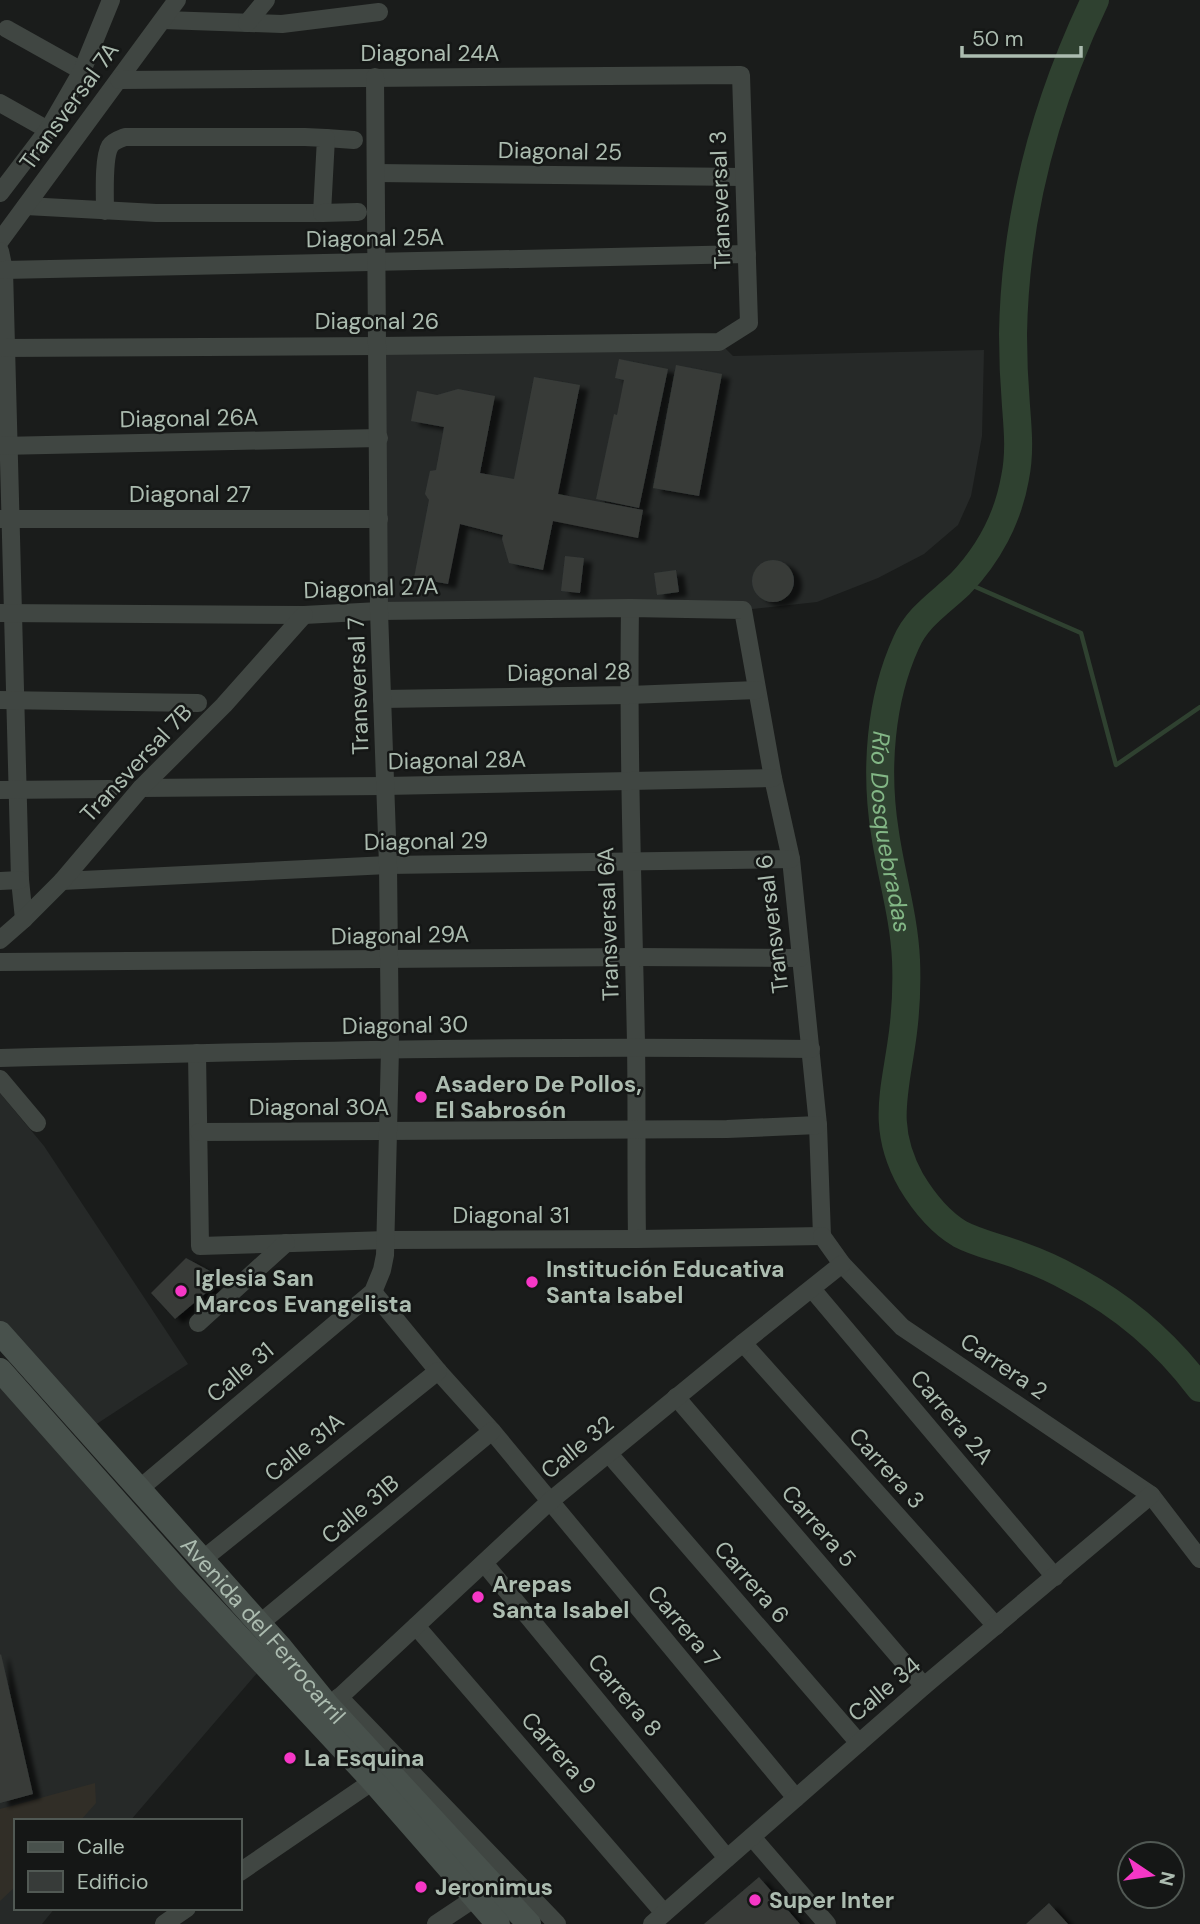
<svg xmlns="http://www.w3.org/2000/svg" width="1200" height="1924" font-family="'DM Sans',sans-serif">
<defs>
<filter id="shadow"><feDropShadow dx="8" dy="4.5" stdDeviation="2" flood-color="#0009"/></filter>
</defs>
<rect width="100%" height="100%" fill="#1a1c1b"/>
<g fill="#262928">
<polygon points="719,342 733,356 984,350 982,436 971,496 958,525 924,554 878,578 817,602 743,610 379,611 379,346"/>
<polygon points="0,1093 44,1146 188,1364 92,1427 0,1322"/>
<polygon points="0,1370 264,1665 130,1821 16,1821 16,1908 55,1908 42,1924 0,1924"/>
</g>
<polygon fill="#312e27" points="95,1783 96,1803 80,1821 16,1821 16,1886 0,1901 0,1809"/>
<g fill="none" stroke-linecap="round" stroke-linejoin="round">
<polyline stroke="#2f4130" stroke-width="4.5" points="962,581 1081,633 1116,765 1200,707"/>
<path stroke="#2f4130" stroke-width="28" id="s1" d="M1095,0c-50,105 -80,217 -82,334 0,24 1,48 3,72 2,25 4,48 -1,72 -7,40 -27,77 -55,106 -20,19 -43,33 -54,59 -26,57 -31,128 -21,190 6,42 19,83 21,127 1,24 0,48 -3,72 -7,57 -23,94 8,149 12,20 29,41 49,53 19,10 41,14 61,22 17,6 35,14 51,23 50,26 94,64 128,109"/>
</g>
<g fill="#373b39" filter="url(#shadow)">
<polygon points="619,359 668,369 639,508 596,499 614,414 617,415 624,380 615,378"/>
<polygon points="676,365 722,374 699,496 653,488"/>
<polygon points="534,377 580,385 558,494 643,510 638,538 553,521 543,570 509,563 502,539 503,535 460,524 448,584 414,578 429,500 425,494 430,471 436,470 444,427 411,421 417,391 437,395 458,389 495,396 480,473 514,479"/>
<polygon points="565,556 584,558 580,593 561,591"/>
<circle cx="773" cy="581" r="21"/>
<polygon points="676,570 679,592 657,595 654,573"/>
<polygon points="186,1258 210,1271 212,1288 175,1319 151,1293"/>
<polygon points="1,1654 33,1794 0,1803 0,1655"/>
<polygon points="759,1877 800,1924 704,1924"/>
<polygon points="1049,1903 1068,1924 1026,1924"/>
</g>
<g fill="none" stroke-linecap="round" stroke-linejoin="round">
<g stroke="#404642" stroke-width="18">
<polyline points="163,20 282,24 379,12"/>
<polyline points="247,23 266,0"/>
<polyline points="7,29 82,71"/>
<polyline points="0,103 48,130"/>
<polyline points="326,138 354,140"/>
<polyline points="376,173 744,177"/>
<polyline points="0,193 48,130 82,71 111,0"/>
<path d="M26,206l130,7h166l4,-75 -21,-1h-180c-5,2 -12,4 -15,9 -7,12 -5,49 -5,65"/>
<polyline points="322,213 358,212"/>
<polyline points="0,241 177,0"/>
<polyline points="0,251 4,270 20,880 24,919"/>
<polyline points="4,270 747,254"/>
<polyline points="0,348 379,346 719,342 749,323 741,75 119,80"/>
<polyline points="0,446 379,438"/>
<polyline points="1,519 379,519"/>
<path d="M630,608c-2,145 3,290 6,435 1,65 0,131 1,196"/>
<polyline points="0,613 304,615 379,611 630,608 743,610 773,778 791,859 818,1125 822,1236"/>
<polyline points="382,699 629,695 757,690"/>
<polyline points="0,700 198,703"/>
<polyline points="141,788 385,786 773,778"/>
<polyline points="0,790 110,789"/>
<polyline points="0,881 20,880"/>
<polyline points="62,881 388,865 791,859"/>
<polyline points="0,940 24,919 62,881 141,788 224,705 304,615"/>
<polyline points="0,962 634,957 800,958"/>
<polyline points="197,1053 200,1246 387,1240 637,1239 822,1236"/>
<path d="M0,1058c271,-7 541,-13 811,-9"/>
<polyline points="0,1079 37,1123"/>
<polyline points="199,1132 727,1129 818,1125"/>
<polyline points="822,1236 842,1264 902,1327 1151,1495 1200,1559"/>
<polyline points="812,1289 1055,1577"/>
<polyline points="373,1292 438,1371 492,1431 796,1798"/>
<polyline points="198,1323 286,1243"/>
<polyline points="743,1343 996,1626"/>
<polyline points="676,1397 924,1686"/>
<polyline points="609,1454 859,1743"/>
<polyline points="138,1490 373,1292 382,1270 385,1255 390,1049 388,865 379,611 375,77"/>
<polyline points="202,1560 438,1371"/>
<polyline points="484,1563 727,1858"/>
<polyline points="259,1624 492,1431"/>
<polyline points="416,1626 664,1913"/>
<polyline points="339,1697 557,1924"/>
<polyline points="329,1707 549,1502 743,1343 842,1264"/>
<polyline points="752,1837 827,1924"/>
<polyline points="240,1872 373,1781"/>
<polyline points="164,1924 187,1908"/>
<polyline points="436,1924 475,1898"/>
<polyline points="652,1924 924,1686 1151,1495"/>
</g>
<g stroke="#48514c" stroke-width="24">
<path id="s2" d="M0,1333l281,315 48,59 200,217"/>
<polyline points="0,1370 185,1579 373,1781 498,1924"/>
</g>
</g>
<g fill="#f637c6" stroke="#151716" stroke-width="2.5">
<circle cx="421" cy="1097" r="7"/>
<circle cx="532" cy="1282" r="7"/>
<circle cx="181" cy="1291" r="7"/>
<circle cx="478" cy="1597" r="7"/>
<circle cx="290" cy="1758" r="7"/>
<circle cx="421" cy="1887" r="7"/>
<circle cx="755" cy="1900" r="7"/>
</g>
<g text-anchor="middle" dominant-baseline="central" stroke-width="5" stroke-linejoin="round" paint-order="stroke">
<g font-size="23" fill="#acbcb0" stroke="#151716">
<text x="430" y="53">Diagonal 24A</text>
<text transform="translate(69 106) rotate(-54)">Transversal 7A</text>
<text transform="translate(560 151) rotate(1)">Diagonal 25</text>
<text transform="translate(720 200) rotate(-92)">Transversal 3</text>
<text transform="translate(375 238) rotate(-1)">Diagonal 25A</text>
<text x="377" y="321">Diagonal 26</text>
<text transform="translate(189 418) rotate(-1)">Diagonal 26A</text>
<text x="190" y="494">Diagonal 27</text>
<text transform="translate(371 588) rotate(-2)">Diagonal 27A</text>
<text transform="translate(569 672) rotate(-1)">Diagonal 28</text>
<text transform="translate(358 686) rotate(-92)">Transversal 7</text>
<text transform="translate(457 760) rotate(-1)">Diagonal 28A</text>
<text transform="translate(136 763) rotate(-47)">Transversal 7B</text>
<text transform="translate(426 841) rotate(-1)">Diagonal 29</text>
<text transform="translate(608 924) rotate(-92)">Transversal 6A</text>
<text transform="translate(772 924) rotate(-97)">Transversal 6</text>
<text transform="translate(400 935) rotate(-1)">Diagonal 29A</text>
<text transform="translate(405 1025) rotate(-1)">Diagonal 30</text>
<text x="319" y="1107">Diagonal 30A</text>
<text x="511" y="1215">Diagonal 31</text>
<text transform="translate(1004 1366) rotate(34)">Carrera 2</text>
<text transform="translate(240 1372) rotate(-40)">Calle 31</text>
<text transform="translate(952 1417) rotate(50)">Carrera 2A</text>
<text transform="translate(304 1447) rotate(-39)">Calle 31A</text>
<text transform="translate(577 1447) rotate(-39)">Calle 32</text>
<text transform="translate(887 1468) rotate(48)">Carrera 3</text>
<text transform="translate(360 1509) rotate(-40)">Calle 31B</text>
<text transform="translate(819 1526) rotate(49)">Carrera 5</text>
<text transform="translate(752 1582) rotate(49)">Carrera 6</text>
<text transform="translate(684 1626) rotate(50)">Carrera 7</text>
<text stroke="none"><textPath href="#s2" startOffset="397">Avenida del Ferrocarril</textPath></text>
<text transform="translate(884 1689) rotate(-40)">Calle 34</text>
<text transform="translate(625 1695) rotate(50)">Carrera 8</text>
<text transform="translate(559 1753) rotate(49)">Carrera 9</text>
</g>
<g font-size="23" font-weight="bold" fill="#acbcb0" stroke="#151716" text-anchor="start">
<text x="435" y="1084">Asadero De Pollos,<tspan x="435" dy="26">El Sabrosón</tspan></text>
<text x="546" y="1269">Institución Educativa<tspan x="546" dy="26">Santa Isabel</tspan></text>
<text x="195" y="1278">Iglesia San<tspan x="195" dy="26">Marcos Evangelista</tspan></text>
<text x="492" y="1584">Arepas<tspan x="492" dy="26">Santa Isabel</tspan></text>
<text x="304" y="1758">La Esquina</text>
<text x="435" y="1887">Jeronimus</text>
<text x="769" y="1900">Super Inter</text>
</g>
<g font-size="24" font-style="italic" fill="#83b786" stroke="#151716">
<text stroke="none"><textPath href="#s1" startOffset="886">Río Dosquebradas</textPath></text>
</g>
</g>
<rect x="14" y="1819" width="228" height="91" fill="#151716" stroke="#515954" stroke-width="2"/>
<rect x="28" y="1842" width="35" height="10" fill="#48514c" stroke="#515954" stroke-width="2"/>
<text x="77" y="1854" font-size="21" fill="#acbcb0">Calle</text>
<rect x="28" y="1871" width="35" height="21" fill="#373b39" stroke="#515954" stroke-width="2"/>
<text x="77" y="1889" font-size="21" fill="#acbcb0">Edificio</text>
<g transform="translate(1151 1875) rotate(103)"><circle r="33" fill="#151716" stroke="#515954" stroke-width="2"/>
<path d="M0-5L12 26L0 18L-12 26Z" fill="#f637c6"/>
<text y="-10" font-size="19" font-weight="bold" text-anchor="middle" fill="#acbcb0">N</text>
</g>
<path d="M962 46v10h119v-10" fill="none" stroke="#acbcb0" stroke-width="3.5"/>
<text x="972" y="46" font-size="21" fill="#acbcb0" stroke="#151716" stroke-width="5" paint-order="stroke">50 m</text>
</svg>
